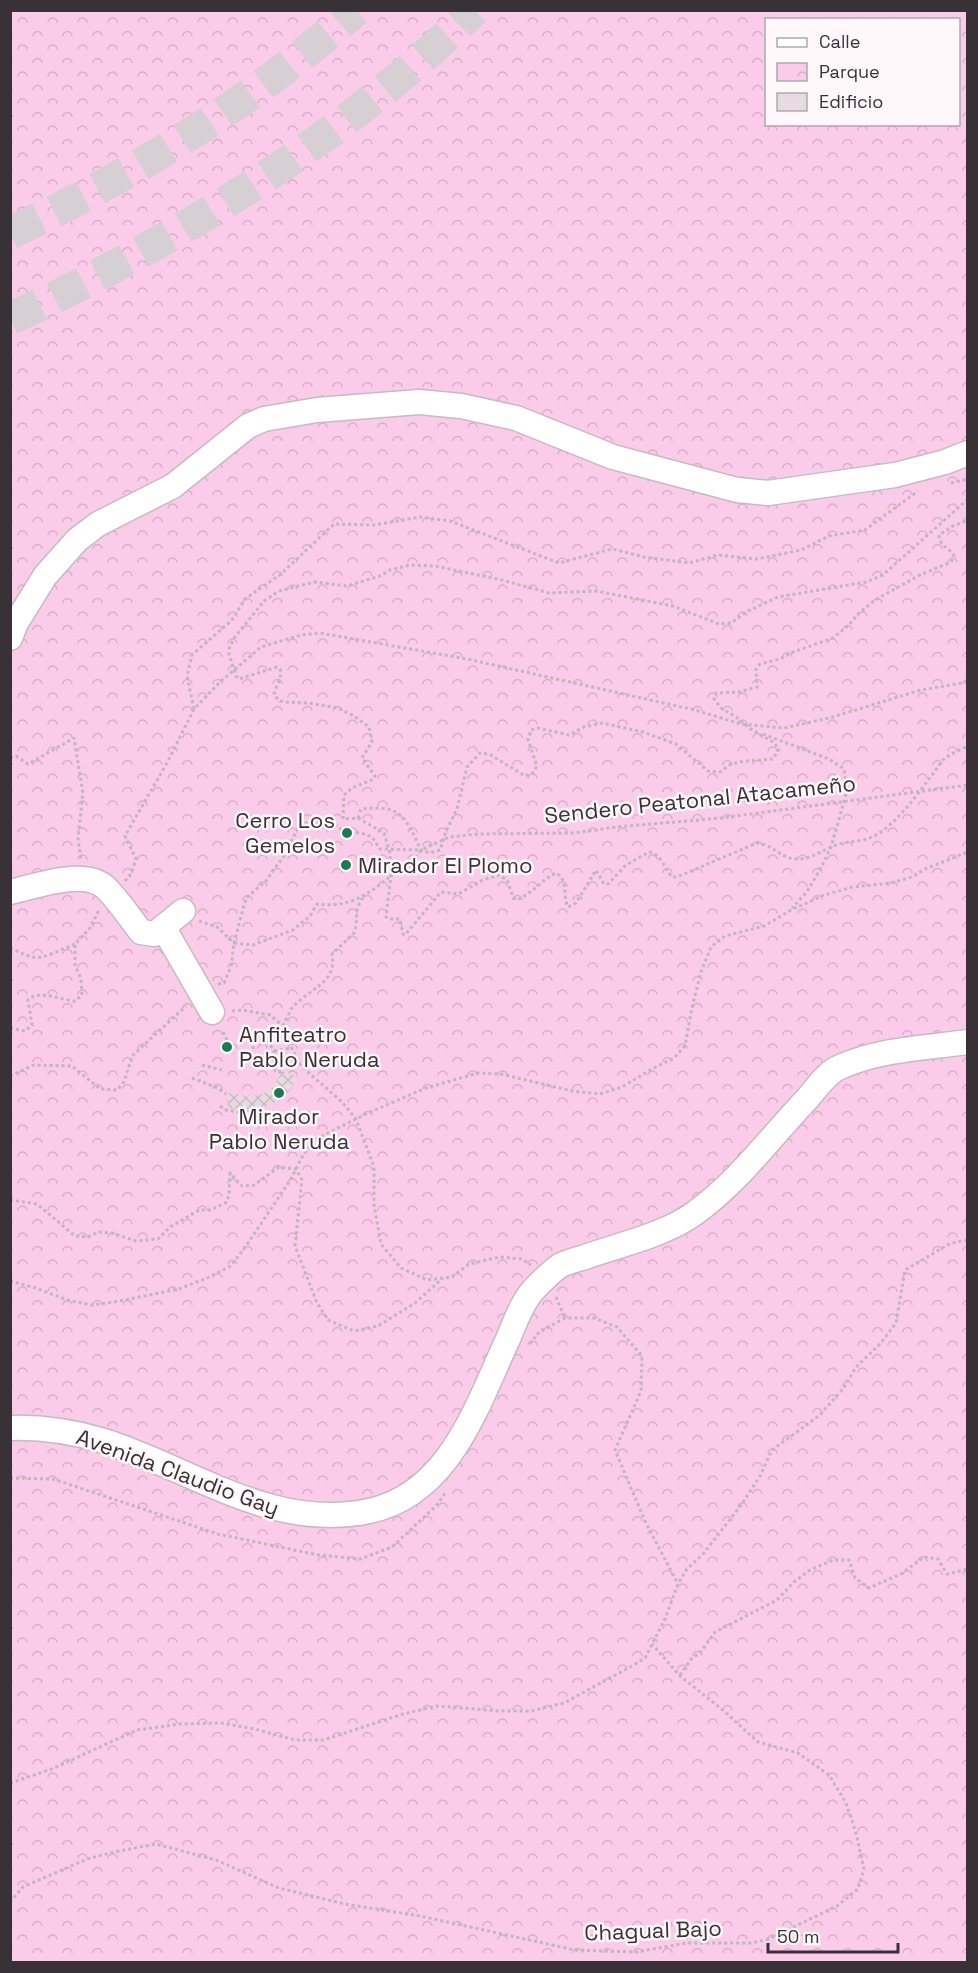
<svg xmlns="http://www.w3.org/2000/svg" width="978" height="1973" font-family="'Space Grotesk',sans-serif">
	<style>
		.park { fill: url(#park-crowns); fill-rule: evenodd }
		.building { fill: url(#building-cross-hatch) }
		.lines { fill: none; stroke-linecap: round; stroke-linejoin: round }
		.highway-tunnel { stroke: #d6d0d4; stroke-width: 33; stroke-dasharray: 33 16; stroke-linecap: butt }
		.minor-casing { stroke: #c7bac2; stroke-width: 27 }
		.path { stroke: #beb8bb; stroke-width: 3; stroke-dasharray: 3 3; stroke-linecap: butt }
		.minor { stroke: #fff; stroke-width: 24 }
		.poi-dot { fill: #1a7c53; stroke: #fef8fb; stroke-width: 2 }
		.labels { text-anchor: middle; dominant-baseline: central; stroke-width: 5; stroke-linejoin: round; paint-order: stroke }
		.street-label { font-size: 22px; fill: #383236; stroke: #fef8fb }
		.poi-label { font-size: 22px; fill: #383236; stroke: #fef8fb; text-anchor: start }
	</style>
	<defs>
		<pattern id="park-crowns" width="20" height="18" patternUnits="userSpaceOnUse" patternTransform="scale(1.5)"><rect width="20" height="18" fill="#fbcbea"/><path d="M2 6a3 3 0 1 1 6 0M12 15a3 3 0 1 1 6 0" fill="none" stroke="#d8afc9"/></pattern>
		<pattern id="building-cross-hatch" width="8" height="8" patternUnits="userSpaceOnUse" patternTransform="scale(1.5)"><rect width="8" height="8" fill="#e8dae2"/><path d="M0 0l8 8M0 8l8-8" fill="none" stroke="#c8bcc2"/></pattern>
	</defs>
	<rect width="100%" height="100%" fill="#fef8fb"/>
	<!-- park -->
	<path class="park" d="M11 11H967V1962H11ZM766 20H958V124H766Z"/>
	<!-- building -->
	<path class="building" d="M283 1071 297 1077 291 1089 280 1100 259 1110H241L228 1108 229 1092 248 1097 263 1094 271 1089Z"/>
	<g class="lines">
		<!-- highway-tunnel -->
		<path class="highway-tunnel" d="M10 233C135 174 253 101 356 10
			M10 319C179 239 340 141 474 10"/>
		<defs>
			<path id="minor" d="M10 638 16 623 45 576 77 540 98 524 173 486 248 426 264 419 317 410 419 402 461 406 516 418 613 457 737 490 768 493 895 475 945 462 968 453
				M10 892C36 886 85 868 106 888 119 901 130 918 141 932L155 934 183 911
				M163 927 212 1012
				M10 1428C42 1427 74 1432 104 1441 190 1468 273 1532 369 1511 450 1494 477 1405 508 1339 515 1322 523 1300 536 1287 542 1281 550 1273 558 1267 565 1262 576 1260 585 1257 619 1245 667 1234 695 1213 738 1182 770 1138 807 1099 816 1089 827 1072 840 1067 880 1049 925 1048 968 1042"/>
		</defs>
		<!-- minor casing -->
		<use href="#minor" class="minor-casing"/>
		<!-- path -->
		<path class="path" d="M951 483 968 479
			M968 499 883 575 866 582 778 597 748 611 731 623 719 624 673 606 596 591 549 593 502 580 435 566 410 565 390 570 380 576 347 586 315 582 298 586 279 591 264 601 234 638 229 649V654L236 676 239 679 277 667 280 669C283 679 275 686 274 695L280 701 285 702 309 703 338 708 354 716 369 727 372 742 362 758 375 776 374 779 352 788 344 795 343 819 358 818 384 833 390 853 391 876 386 917 389 919H400L403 934 405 935 441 892 458 894 483 880 499 875 507 880 513 897 516 900C531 895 541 880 556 873 569 880 562 896 568 907L576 903 596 870 604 884H608L626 865 649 852C661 854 665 869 672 877H677L757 843C775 845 780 859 798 859 812 859 824 849 836 845 850 840 863 843 876 835 899 821 916 796 932 775 936 770 939 764 943 760 950 754 960 750 968 746
			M194 709 187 676 192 655 232 620 245 599 281 574 334 524 374 525 420 517 450 521 559 563 612 549 644 557 689 563 718 555 757 559 801 550 829 536 865 530 918 491
			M763 734 829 759 844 769 847 791 831 847 823 864 807 892 792 908
			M10 758 16 756 28 764 74 738 83 793 78 838 81 860
			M358 818 361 809C402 804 405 817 421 850L430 853 440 850 446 831 457 809 467 767 480 753 489 754 525 776 533 773 537 766 528 740 531 730 538 728 569 735 584 727 602 723 643 732 676 744 708 771 720 772 731 764 745 761 773 759 779 749 773 742 749 728 736 717 721 708 714 699 716 693 739 692 757 687 756 669 760 664 780 659 793 652 833 638 849 625 858 614 875 600 920 575 951 562 954 556C949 547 940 547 939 535L953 526 968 520
			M125 881 131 874 136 859 125 836 168 761 194 709 220 682 261 647 301 635 320 633 467 659 695 710 741 724 784 728 829 718 921 690 968 682
			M199 921 217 927 234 943 246 898 267 880 273 870 283 858 298 828 302 824 311 822 336 825 344 832 361 833 372 837 380 849 421 850
			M10 948C18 951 26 956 33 957 43 960 64 948 75 944
			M218 984 224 983 231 967 234 943 253 945 293 930 310 916 317 904C363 910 382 879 417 856L421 850 449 837 479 834 574 833 616 827 721 818 968 785
			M232 1011 242 1010 270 1015 283 1026 290 1045 301 1066 342 1102 356 1119 374 1167V1205L381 1244 401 1268 427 1280 452 1277 469 1264 500 1257 522 1259 531 1265
			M283 1026C286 1020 289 1013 292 1008 308 989 338 983 332 954L354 933 356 926 357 909 362 898
			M10 1028 25 1031 32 1025 28 1000C38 989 61 1000 75 1001L82 995 81 979 75 965V944L90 928 99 910
			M261 1030 274 1051 275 1071 281 1072 282 1065 292 1066V1071
			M223 1032 234 1054
			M253 1049 255 1029
			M274 1051 292 1048
			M202 1065 222 1070
			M10 1076 34 1065 72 1066 100 1089 117 1090 124 1082 132 1056 186 1006
			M192 1078 218 1088 226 1094
			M220 1106 226 1110 247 1114
			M10 1200 37 1204 75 1236 88 1237 98 1232 112 1233 136 1241 158 1239 170 1227 199 1210H211L227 1202 229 1194 230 1173 242 1186 254 1185 279 1167 296 1169 302 1180 295 1246 317 1303 328 1320 354 1331 378 1326 415 1303 443 1278
			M10 1281 36 1288 67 1300 92 1305 114 1302 179 1289 207 1278 231 1266 248 1243 291 1179 303 1155 316 1139 368 1113 426 1088 478 1073 501 1074 572 1091 600 1094 622 1087 650 1070 674 1058 685 1046 692 1007 701 972 711 947 725 936 764 926 791 910 824 895 853 887 891 883 912 877 925 869 968 852
			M556 1297 565 1318
			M530 1344 539 1332 565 1318H594L617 1327 642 1356 641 1391 615 1450 645 1521 678 1584
			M10 1478 53 1479 218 1534 318 1555 360 1559 392 1547 436 1506 446 1492
			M680 1675 692 1658 700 1653 715 1632 777 1600 794 1582 810 1570 833 1560H849L855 1578 869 1588 901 1574 924 1557 938 1559 947 1574 968 1569
			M10 1783 52 1769 137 1730 180 1724 221 1723 255 1729 295 1740H323L403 1714 437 1706 499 1711H531L564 1703 632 1666 645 1658 665 1619 678 1584 687 1569 703 1554 742 1504 760 1476 772 1450 820 1415 843 1389 856 1367 880 1344 896 1323 905 1270 951 1243 968 1240
			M10 1902 23 1887 87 1859 114 1852 156 1844 216 1860 279 1888 345 1904 420 1916 575 1950 635 1952 687 1943H751L769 1939 837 1906 858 1889 864 1869 856 1833 846 1803 829 1775 798 1753 758 1742 724 1711 680 1676 652 1644"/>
		<!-- minor -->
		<use href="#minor" class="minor"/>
	</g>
	<!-- markers -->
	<g class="poi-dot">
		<circle cx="347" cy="833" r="6"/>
		<circle cx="346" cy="865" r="6"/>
		<circle cx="227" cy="1047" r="6"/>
		<circle cx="279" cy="1093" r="6"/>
	</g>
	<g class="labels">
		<!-- street labels -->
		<g class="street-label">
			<text transform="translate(700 799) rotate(-6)">Sendero Peatonal Atacameño</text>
			<text transform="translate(178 1472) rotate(20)">Avenida Claudio Gay</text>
			<text transform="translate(653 1930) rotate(-2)">Chagual Bajo</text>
		</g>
		<!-- poi labels -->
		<g class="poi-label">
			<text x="335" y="820" text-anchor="end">Cerro Los<tspan x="335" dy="25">Gemelos</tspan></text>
			<text x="358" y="865">Mirador El Plomo</text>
			<text x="239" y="1034">Anfiteatro<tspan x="239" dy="25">Pablo Neruda</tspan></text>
			<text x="279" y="1116" text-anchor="middle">Mirador<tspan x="279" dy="25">Pablo Neruda</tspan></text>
		</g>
	</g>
	<!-- border -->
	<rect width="978" height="1973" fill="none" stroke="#383236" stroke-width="24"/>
	<!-- legend -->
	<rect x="765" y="18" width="195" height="108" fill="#fef8fb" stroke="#afa9ac" stroke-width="1.5"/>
	<rect x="777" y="38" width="30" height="9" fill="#ffffff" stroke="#afa9ac" stroke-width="1.5"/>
	<text x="819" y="48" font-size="18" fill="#383236">Calle</text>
	<rect x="777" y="63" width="30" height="18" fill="url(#park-crowns)" stroke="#afa9ac" stroke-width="1.5"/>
	<text x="819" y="78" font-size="18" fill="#383236">Parque</text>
	<rect x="777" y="93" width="30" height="18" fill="#e8dae2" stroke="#afa9ac" stroke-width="1.5"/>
	<text x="819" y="108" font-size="18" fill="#383236">Edificio</text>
	<!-- scale -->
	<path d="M768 1943v9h130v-9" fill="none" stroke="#383236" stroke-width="3"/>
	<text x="777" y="1943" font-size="18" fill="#383236" stroke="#fef8fb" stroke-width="4.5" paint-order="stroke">50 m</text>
</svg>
